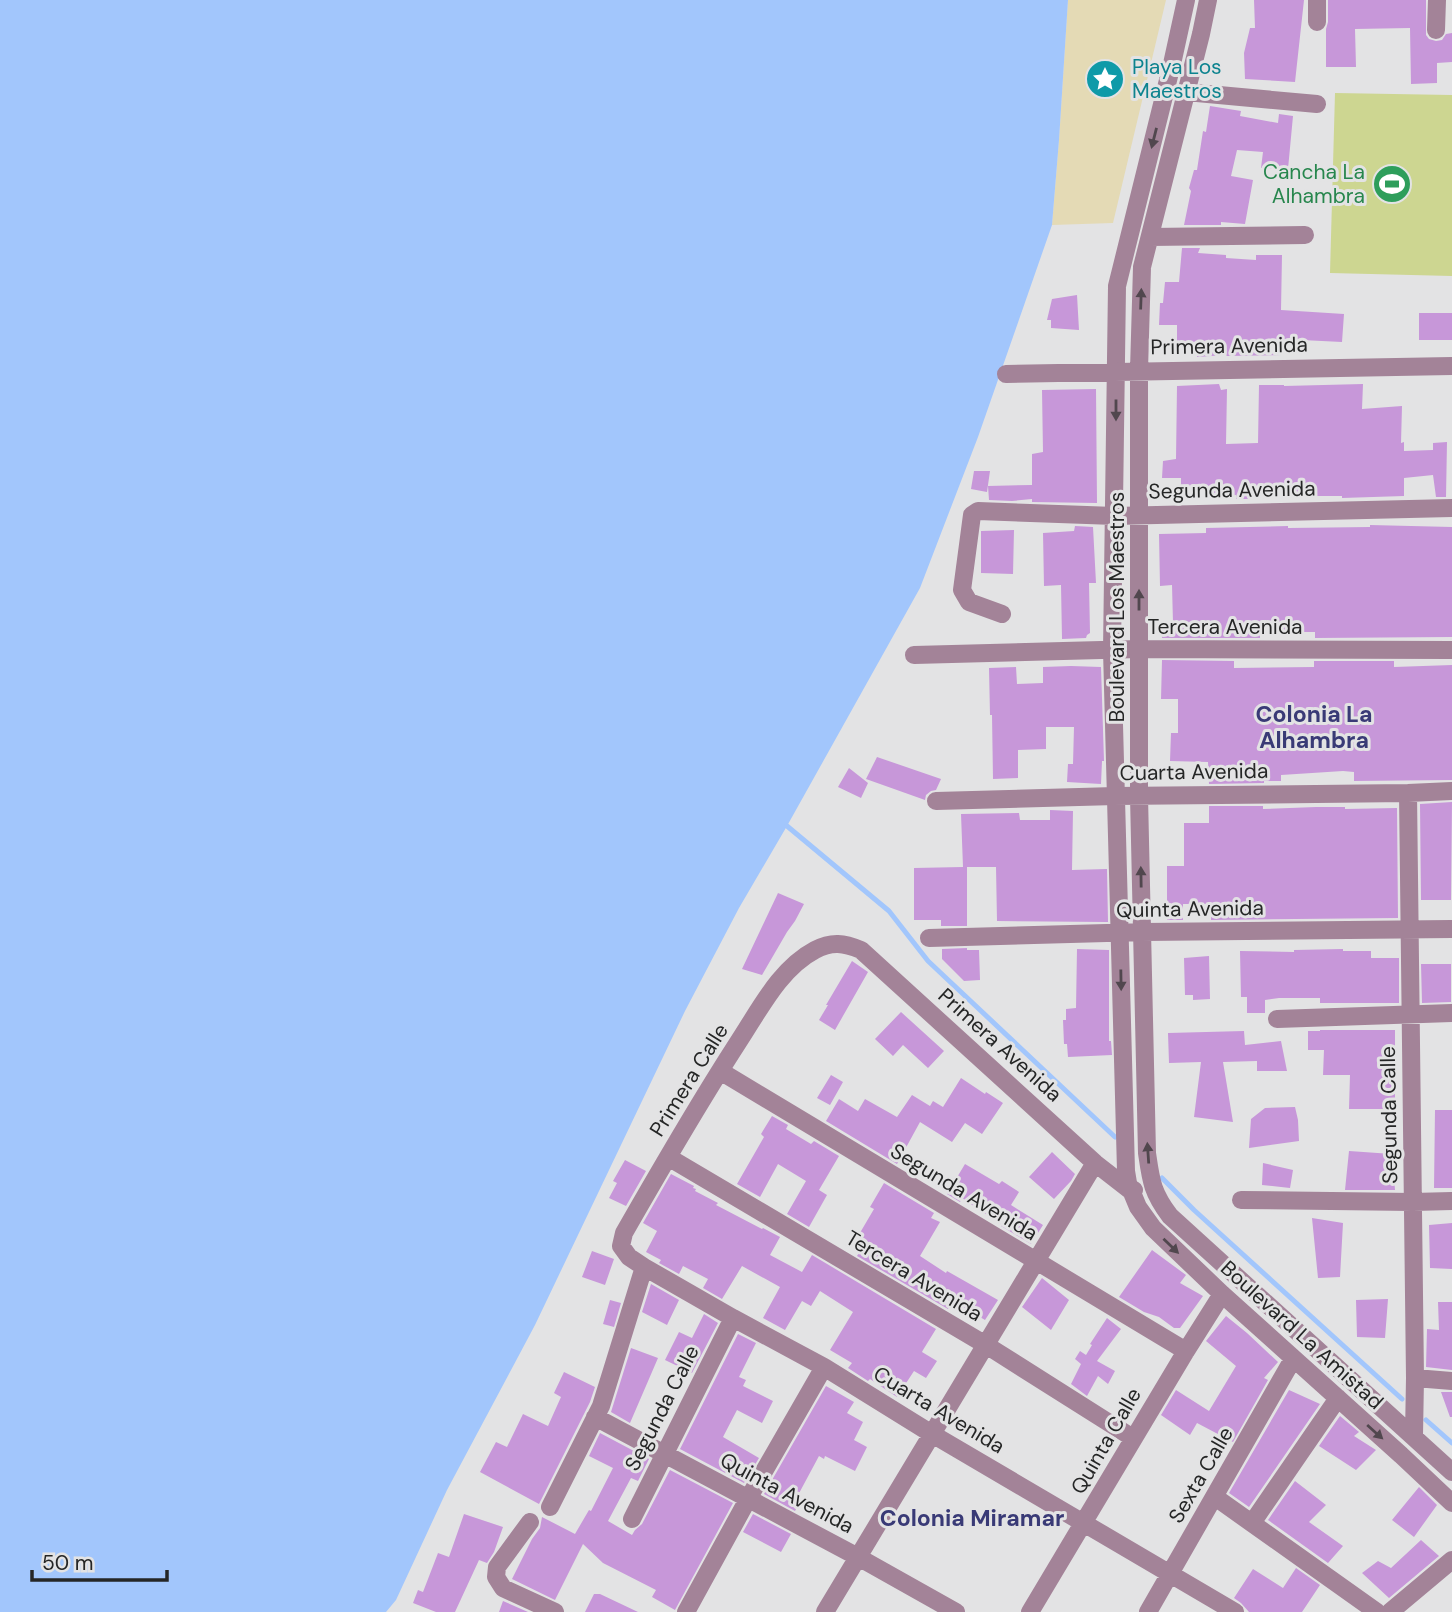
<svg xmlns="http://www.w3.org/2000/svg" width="1452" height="1612" font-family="'DM Sans',sans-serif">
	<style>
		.green { fill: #cdd691 }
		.sand { fill: #e4dab5 }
		.water { fill: #a2c6fc }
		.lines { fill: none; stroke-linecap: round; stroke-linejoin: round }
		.stream { stroke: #a2c6fc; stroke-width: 5 }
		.building { fill: #c797d9 }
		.minor { stroke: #a38398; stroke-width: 18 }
		.oneway { fill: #51474e }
		.labels { text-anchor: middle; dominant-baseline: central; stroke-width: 6; stroke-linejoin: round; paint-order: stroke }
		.culture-label { font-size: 21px; fill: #0d838f; stroke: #e3e3e4; text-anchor: start }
		.leisure-label { font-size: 21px; fill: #27864d; stroke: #e3e3e4; text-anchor: end }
		.street-label { font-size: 21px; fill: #252626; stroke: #e3e3e4 }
		.neighbourhood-label { font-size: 23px; font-weight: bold; fill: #393a76; stroke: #e3e3e4 }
	</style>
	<rect width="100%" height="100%" fill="#e3e3e4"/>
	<!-- green -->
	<path class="green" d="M1335 93 1452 95V276L1330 273Z"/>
	<!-- sand -->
	<path class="sand" d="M1068 0H1166L1113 223 1052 225 1059 140Z"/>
	<!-- water -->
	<path class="water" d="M0 0H1068L1059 140 1052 225 978 437 920 588 787 826 739 908 685 1011 535 1325 447 1490 396 1600 386 1612H0Z"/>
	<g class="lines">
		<!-- stream -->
		<path class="stream" d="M787 826 889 911 928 961 1115 1137
			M1162 1178 1194 1210 1402 1399
			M1426 1420 1452 1443"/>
	</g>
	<!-- building -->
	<path class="building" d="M1254 0H1304L1295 82 1245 79 1244 53 1250 28H1255Z
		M1328 0H1426V35L1429 39 1436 41 1442 40 1446 34 1452 33V62L1437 63V83L1411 84 1410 28 1355 29 1356 67H1326V29L1328 22Z
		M1210 106 1241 111 1240 116 1278 123 1279 114 1293 116 1288 169 1261 168 1263 152 1237 150 1231 176 1253 180 1245 224 1221 222V225H1184L1191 191 1189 188 1194 170H1197L1203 131 1206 132Z
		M1182 248H1200L1198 253 1226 255V258L1256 260V255H1282L1281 310 1344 314 1342 342 1282 339V355L1227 356 1226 355 1197 357V352L1177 353V325H1159L1160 303H1163L1165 282H1179Z
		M1077 295 1079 330 1051 328V320H1047L1052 299Z
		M1419 313H1452V340H1419Z
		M1219 384 1221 390 1227 389 1226 444 1258 443 1259 385H1284V386L1363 384 1362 409 1402 406 1401 443 1404 442V451L1433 450V443L1447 442 1446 497H1436L1433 475 1404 478V496L1342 498V496H1312V493H1298L1256 494V499H1236V495L1205 498V485L1181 489V478H1162L1163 461 1176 459 1177 386Z
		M1096 389 1097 503 1032 502V499L1012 501 989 500 988 486 1032 485V454L1043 452 1042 390Z
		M974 471H990L987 492 971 489Z
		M1370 525 1452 527V637L1315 638V632H1286L1260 633V638H1162L1161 623H1173L1172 585 1160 586 1159 534 1206 533V528L1288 526V528L1370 527Z
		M1075 526 1093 527 1096 583H1089L1090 633 1087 635 1086 638 1062 639 1061 585 1044 586 1043 533 1074 531Z
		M1014 530 1013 574 981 573V531Z
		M1162 660 1234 661V668L1314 667V661H1394V667L1452 665V780L1354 781V772L1343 771 1281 775V781H1264V783L1209 784 1208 762 1170 761 1171 733H1178V699H1161Z
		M1071 666 1101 667 1104 761H1102L1101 784 1067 782 1068 764H1073L1074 727H1046V749L1018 750V778L993 779 992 715H990L989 668 1016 667 1017 684 1043 683V667Z
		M877 757 941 779 936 790 931 791 926 795 925 800 866 779Z
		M849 768 868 783 861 798 838 787Z
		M1452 802 1451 900H1421L1420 804Z
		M1209 806H1263V809L1316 807H1345V809L1397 808 1398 918 1211 920V904H1183V920H1167V866H1184V823H1209Z
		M1050 810 1073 811 1072 870 1107 869 1108 922 997 921 996 867H967V926H941V920H914V868L963 867 961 814 1019 813 1020 820H1050Z
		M778 893 804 904 795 921 787 932 762 975 742 969Z
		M967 948V950H979L980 980 964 981 942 959V949Z
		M1077 949 1109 950V1041H1111L1112 1055 1068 1057 1067 1044H1064L1063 1020H1066V1009L1076 1008Z
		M1343 949V951H1371V958H1399V1003H1320V998H1279L1265 1000V1013H1247V997H1241L1240 951 1294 952V950Z
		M1209 956 1210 999 1193 1000V995H1185L1184 958Z
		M852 961 868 972 835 1030 819 1020 828 1005H826Z
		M1421 964H1451V1002L1422 1003Z
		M901 1012 944 1051 928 1068 903 1045 893 1056 875 1039Z
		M1320 1030H1395V1109H1349L1350 1075H1323L1324 1050H1308V1031H1320Z
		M1244 1031 1245 1045 1281 1041 1287 1071H1257V1061L1223 1062 1233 1122 1194 1117 1201 1062 1169 1063 1168 1033Z
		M831 1075 843 1082 830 1105 817 1098Z
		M961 1078 985 1094 986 1092 1003 1103 982 1134 965 1123 952 1142 920 1122 897 1164 826 1121 839 1099 858 1111 865 1099 897 1117 912 1095 930 1106 933 1101 943 1107Z
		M1295 1107 1298 1120 1299 1141 1249 1148 1251 1119 1265 1108Z
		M1435 1110H1452V1188H1434Z
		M772 1116 788 1125 786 1129 811 1144 814 1141 839 1156 819 1190 827 1195 809 1227 787 1214 806 1181 778 1164 760 1197 737 1184 764 1137 761 1134Z
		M1349 1151 1392 1154 1395 1190H1345Z
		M1052 1152 1075 1174 1071 1181 1054 1199 1029 1177Z
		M625 1160 646 1171 626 1206 609 1198 617 1183 613 1181Z
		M1263 1163 1293 1170 1290 1188 1262 1185Z
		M965 1164 999 1184 1002 1181 1019 1192 1011 1205 1043 1225 1031 1244 1001 1226 1002 1225 962 1198 960 1202 947 1194Z
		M671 1174 694 1186 693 1188 696 1189 695 1191 718 1203 716 1205 762 1229 763 1228 780 1237 770 1255 802 1272 812 1255 936 1329 923 1350 922 1352 937 1361 926 1378 914 1371 897 1397 870 1379 868 1381 848 1368 852 1363 830 1350 853 1312 820 1291 811 1306 802 1301 785 1330 763 1318 780 1287 742 1266 722 1299 703 1288 708 1279 683 1266 679 1274 659 1263 661 1260 646 1252 657 1231 643 1223Z
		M884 1183 934 1213 931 1218 940 1222 920 1256 946 1273 947 1271 998 1300 985 1320 953 1301 948 1309 857 1256 862 1248 854 1243 874 1209 870 1207Z
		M1312 1218 1343 1223 1340 1277 1318 1278Z
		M1452 1223V1269L1430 1268 1429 1225Z
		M1152 1250 1186 1275 1180 1283 1203 1296 1180 1328H1174L1159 1317 1144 1312 1119 1297Z
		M592 1251 614 1259 605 1285 582 1277Z
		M1042 1278 1069 1300 1051 1330 1022 1307Z
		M651 1284 679 1300 667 1325 642 1312Z
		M1388 1299 1385 1338 1357 1337 1356 1300Z
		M610 1300 621 1303 614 1327 603 1324Z
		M1438 1302H1452V1370L1426 1367 1427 1329 1439 1330Z
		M704 1314 718 1323 692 1373 665 1360 679 1332 692 1338Z
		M1226 1316 1247 1333 1278 1362 1264 1378 1268 1380 1233 1442 1197 1423 1190 1435 1161 1415 1176 1390 1209 1411 1236 1366 1206 1341Z
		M1107 1318 1121 1329 1097 1361 1115 1371 1108 1384 1098 1376 1087 1396 1071 1384 1081 1364 1075 1359 1080 1351 1086 1355 1092 1345 1090 1344Z
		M738 1334 756 1343 739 1377 746 1380 743 1386 773 1401 762 1423 737 1410 723 1437 759 1458 744 1483 680 1449Z
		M631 1348 658 1358 630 1423 611 1412Z
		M564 1372 595 1387 590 1402 539 1504 480 1472 496 1442 507 1447 523 1414 548 1426 561 1397 554 1393Z
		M826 1386 854 1402 847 1413 863 1422 854 1440 867 1447 855 1471 825 1456 824 1459 819 1456 797 1497 801 1499 795 1511 764 1494Z
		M1289 1390 1320 1404 1249 1507 1229 1493Z
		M1441 1392H1452V1417H1450Z
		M1340 1416 1359 1432 1354 1436 1376 1450 1356 1470 1319 1446Z
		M600 1433 649 1459 638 1481 631 1478 608 1521 632 1535 635 1530 642 1524 670 1470 733 1503 675 1610 652 1597 656 1590 603 1563 583 1544 555 1600 512 1579 532 1539 540 1528 542 1517 575 1534 589 1510 591 1511 613 1468 589 1456Z
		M1295 1481 1326 1505 1309 1522 1343 1546 1328 1563 1268 1520Z
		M1419 1487 1437 1505 1414 1537 1392 1520Z
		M464 1514 503 1527 494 1552 487 1563 479 1560 455 1612H436L413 1603 418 1590 423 1592 438 1553 449 1557Z
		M753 1514 791 1534 781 1552 743 1532Z
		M1421 1540 1439 1556 1389 1598 1362 1573 1378 1561 1391 1568Z
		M1296 1568 1320 1585 1302 1612H1249L1241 1603 1234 1598 1253 1569 1283 1588Z
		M594 1594H600L638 1612H585Z
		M503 1601 528 1612H499Z"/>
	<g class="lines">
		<!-- minor -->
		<path class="minor" d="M1186 0 1172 64 1117 286 1112 650 1126 1171 1128 1183 1138 1207 1153 1228 1222 1294 1401 1455 1452 1503
			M1208 0 1201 34 1142 267 1139 370V796L1147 1153C1151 1181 1152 1192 1170 1216L1452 1472
			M1317 22V0
			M1436 30 1437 0
			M1186 92 1317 104
			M1150 237 1305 235
			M1006 374 1452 366
			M1002 614 969 602 962 590 972 515 978 511 1115 516 1452 508
			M914 655 1139 649 1452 650
			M1408 793 1415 1378 1414 1435
			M936 801 1115 796 1408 793 1452 791
			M929 938 1143 932 1452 929
			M1277 1019 1452 1013
			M720 1071 1186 1351
			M668 1157 986 1345 1133 1438
			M1134 1190 1131 1191 1095 1163 861 950C844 943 832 941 815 950 779 969 759 1011 737 1044 697 1106 660 1170 624 1233L621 1246 629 1257 644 1267 733 1318 824 1367 932 1434 1235 1612
			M1241 1200 1413 1202 1452 1201
			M1415 1378 1452 1381
			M595 1417 858 1557 956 1612
			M1215 1497 1377 1612
			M550 1507 601 1406 644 1267
			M632 1519 733 1318
			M530 1522 497 1567 496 1577 503 1588 555 1612
			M1252 1523 1338 1398
			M686 1612 748 1499 824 1367
			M825 1612 1095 1163
			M1030 1612 1186 1351 1222 1294
			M1148 1612 1293 1359
			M1390 1612 1452 1560"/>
	</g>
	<!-- one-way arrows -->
	<defs><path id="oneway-solid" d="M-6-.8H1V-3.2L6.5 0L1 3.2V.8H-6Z" transform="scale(1.75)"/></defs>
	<g class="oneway">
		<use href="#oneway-solid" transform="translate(1154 138) rotate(104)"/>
		<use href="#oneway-solid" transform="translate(1141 299) rotate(-88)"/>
		<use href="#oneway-solid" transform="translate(1116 410) rotate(90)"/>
		<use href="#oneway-solid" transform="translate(1139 600) rotate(-90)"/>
		<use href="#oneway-solid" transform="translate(1141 877) rotate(-91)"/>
		<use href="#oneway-solid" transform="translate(1121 980) rotate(89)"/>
		<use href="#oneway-solid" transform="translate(1148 1153) rotate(-94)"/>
		<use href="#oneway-solid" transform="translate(1171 1246) rotate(44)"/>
		<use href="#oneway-solid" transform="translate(1375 1432) rotate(42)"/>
	</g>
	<!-- icons -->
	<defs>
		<symbol id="sight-disc" viewBox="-11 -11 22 22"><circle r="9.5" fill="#0f9aa8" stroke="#e3e3e4"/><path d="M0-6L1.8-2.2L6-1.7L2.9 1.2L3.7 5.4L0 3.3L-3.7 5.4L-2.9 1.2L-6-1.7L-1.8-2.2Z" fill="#fff"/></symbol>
		<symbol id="stadium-disc" viewBox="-11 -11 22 22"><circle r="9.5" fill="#2e9e5b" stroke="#e3e3e4"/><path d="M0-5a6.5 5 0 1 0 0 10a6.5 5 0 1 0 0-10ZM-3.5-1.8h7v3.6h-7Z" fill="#fff"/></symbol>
	</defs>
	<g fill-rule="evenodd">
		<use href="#sight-disc" x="1083" y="57" width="44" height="44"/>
		<use href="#stadium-disc" x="1370" y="162" width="44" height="44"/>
	</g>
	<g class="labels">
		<!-- culture labels -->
		<g class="culture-label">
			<text x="1132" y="67">Playa Los<tspan x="1132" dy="24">Maestros</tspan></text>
		</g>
		<!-- leisure labels -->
		<g class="leisure-label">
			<text x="1365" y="172">Cancha La<tspan x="1365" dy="24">Alhambra</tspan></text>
		</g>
		<!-- street labels -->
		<g class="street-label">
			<text transform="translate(1229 346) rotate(-1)">Primera Avenida</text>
			<text transform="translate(1232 490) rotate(-1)">Segunda Avenida</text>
			<text transform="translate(1117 607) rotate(-90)">Boulevard Los Maestros</text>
			<text x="1225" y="627">Tercera Avenida</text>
			<text transform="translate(1194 772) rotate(-1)">Cuarta Avenida</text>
			<text transform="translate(1190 909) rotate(-1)">Quinta Avenida</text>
			<text transform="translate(1000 1045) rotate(42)">Primera Avenida</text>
			<text transform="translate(689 1080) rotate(-58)">Primera Calle</text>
			<text transform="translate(1389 1115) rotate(-91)">Segunda Calle</text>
			<text transform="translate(964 1192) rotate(31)">Segunda Avenida</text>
			<text transform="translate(914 1276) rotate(31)">Tercera Avenida</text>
			<text transform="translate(1302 1335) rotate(42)">Boulevard La Amistad</text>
			<text transform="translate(662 1408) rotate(-63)">Segunda Calle</text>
			<text transform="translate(939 1410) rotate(31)">Cuarta Avenida</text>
			<text transform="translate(1106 1441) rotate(-60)">Quinta Calle</text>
			<text transform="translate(1201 1475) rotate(-60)">Sexta Calle</text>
			<text transform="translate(787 1493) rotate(28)">Quinta Avenida</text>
		</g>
		<!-- neighbourhood labels -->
		<g class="neighbourhood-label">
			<text x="1314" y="714">Colonia La<tspan x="1314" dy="26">Alhambra</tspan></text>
			<text x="972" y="1518">Colonia Miramar</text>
		</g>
	</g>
	<!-- scale -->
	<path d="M32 1570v10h135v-10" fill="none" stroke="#252626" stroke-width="3.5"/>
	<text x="42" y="1570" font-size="21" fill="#252626" stroke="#e3e3e4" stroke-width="5" paint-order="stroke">50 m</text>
</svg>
